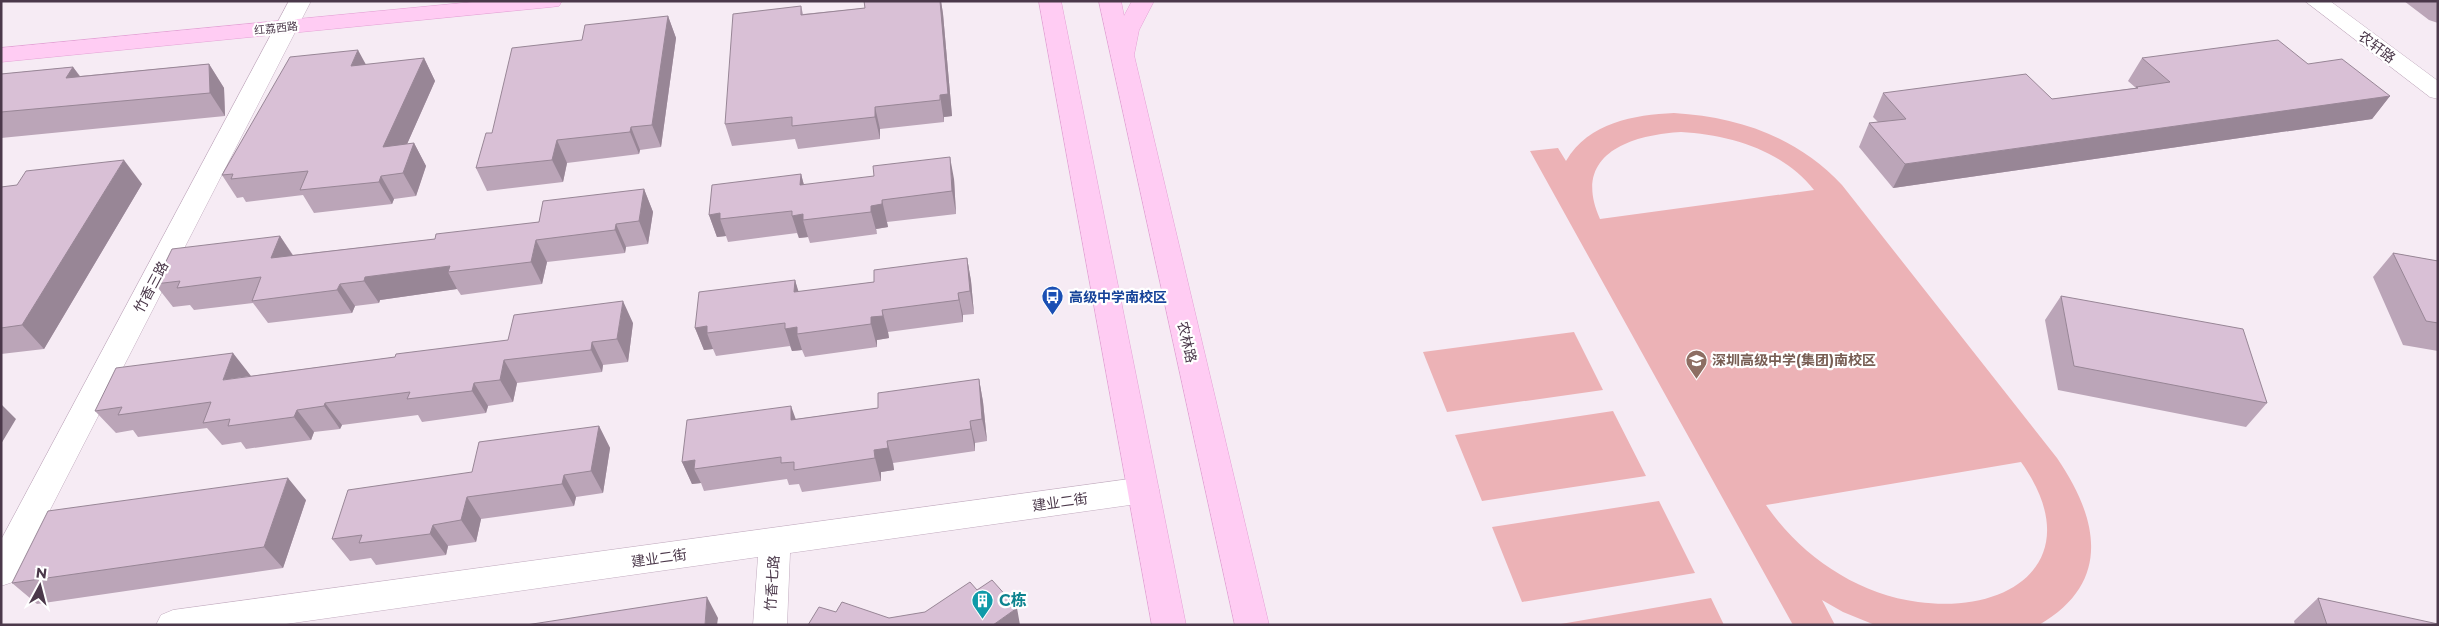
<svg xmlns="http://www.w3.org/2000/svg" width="2439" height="626" font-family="Montserrat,'Noto Sans SC',sans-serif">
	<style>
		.green { fill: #ecb2b6; fill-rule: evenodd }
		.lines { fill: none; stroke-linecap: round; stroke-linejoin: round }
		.minor-casing { stroke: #c3adc0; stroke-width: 1 }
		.tertiary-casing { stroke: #c3adc0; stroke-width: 1 }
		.secondary-casing { stroke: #e4a1d5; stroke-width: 1 }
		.minor { fill: #fff; fill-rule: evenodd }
		.tertiary { fill: #fff; fill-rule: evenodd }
		.secondary { fill: #ffccf3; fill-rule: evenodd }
		.wall { fill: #bba5b8 }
		.shaded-wall { fill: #988696 }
		.building { fill: #d9c0d6; stroke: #988696 }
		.labels { text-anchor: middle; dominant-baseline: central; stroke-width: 4.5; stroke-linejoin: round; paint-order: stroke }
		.far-street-label { font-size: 11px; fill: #4b384a; stroke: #fff }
		.street-label { font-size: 14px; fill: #4b384a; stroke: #fff }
		.transit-label { font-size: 14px; font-weight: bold; fill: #164399; stroke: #fff; text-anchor: start }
		.education-label { font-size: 14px; font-weight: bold; fill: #785e54; stroke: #fff; text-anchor: start }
		.near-culture-label { font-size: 16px; font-weight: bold; fill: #0d838f; stroke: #fff; text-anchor: start }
	</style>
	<rect width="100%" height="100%" fill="#f6ebf4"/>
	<!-- green -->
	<path class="green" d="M1674 113C1739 117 1797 137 1842 185L2057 458C2098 518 2113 582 2039 625H1875L1843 612 1822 600 1835 625H1793L1530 151 1558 148 1566 161C1589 122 1634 115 1674 113ZM1681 132C1731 135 1782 150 1814 190L1600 219C1571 155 1629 135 1681 132ZM2021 462C2088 556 2016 615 1918 602 1856 594 1800 555 1766 505Z
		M1574 332 1603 390 1447 412 1423 352Z
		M1613 411 1646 476 1482 501 1455 435Z
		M1659 501 1695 573 1522 602 1492 527Z
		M1711 598 1724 625H1555Z"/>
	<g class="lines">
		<defs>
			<path id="minor" d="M289 1H311L13 582 1 586V540Z
				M1144 477 1155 481 1159 490 1155 499 1144 503 790 553 787 625H753L758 557 279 625H156L161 615 173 610Z"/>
			<path id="tertiary" d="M2305 1H2330L2438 81V99L2430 97Z"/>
			<path id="secondary" d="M483 1H562L559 6 551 7 1 62V48Z
				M1039 1H1061L1186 625H1152Z
				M1099 1H1121L1124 16 1132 1H1154L1139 30 1134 55 1269 625H1235Z"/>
		</defs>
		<!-- minor casing -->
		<use href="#minor" class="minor-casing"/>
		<!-- tertiary casing -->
		<use href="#tertiary" class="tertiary-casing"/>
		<!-- secondary casing -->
		<use href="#secondary" class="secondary-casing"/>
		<!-- minor -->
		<use href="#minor" class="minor"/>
		<!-- tertiary -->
		<use href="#tertiary" class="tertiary"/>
		<!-- secondary -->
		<use href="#secondary" class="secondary"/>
	</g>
	<!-- wall -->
	<path class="wall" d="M864 1H941L943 14 952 116 944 117V122L880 129V139L798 149 795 139 732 146 725 124 801 6 803 14 865 8Z
		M2404 1H2438V23L2429 20Z
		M668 16 676 38 661 147 640 150 639 154 567 163 563 182 487 191 476 168 492 133 582 40Z
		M424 58 435 81 407 144 414 143 426 166 416 196 394 199 392 204 314 213 303 195 246 202 243 197 237 198 222 175 366 65Z
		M2142 58 2308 64 2390 96 2372 119 1893 188 1859 147 1869 123 1878 122 1873 117 1883 93 2052 99 2135 88H2136L2128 81Z
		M209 64 224 88 225 116 1 138V74L73 67 80 76Z
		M801 174 804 185 954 179 956 214 887 222 888 227 876 229 877 234 810 243 808 237 799 238 797 233 728 242 726 236 717 237 709 215Z
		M142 184 44 349 1 354V187Z
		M644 189 653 212 648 244 626 247 625 253 547 262 542 284 461 295 457 289 380 300 379 303 355 306 352 313 268 323 253 303 194 310 190 305 173 307 155 284 280 236 293 255 435 239 539 222Z
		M2393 253 2438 261V351L2403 345 2373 277Z
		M967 258 971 281 974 314 963 315V322L888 332 889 338 877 340V347L805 357 802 350 792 351 790 346 716 356 713 349 704 350 695 328 795 280 798 292 874 282Z
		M2061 296 2267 403 2246 427 2058 390 2045 320Z
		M633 323 628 362 603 365 602 372 517 383 513 402 488 406 486 413 422 422 418 415 342 425 340 429 314 432 311 440 246 449 241 442 222 445 207 428 138 437 133 430 116 433 95 411 251 376 395 357Z
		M979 379 983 402 987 441 975 443V451L893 463 894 470 881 472V481L802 492 799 484 789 485 787 479 704 491 701 483 692 484 682 462 796 419 878 408Z
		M599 426 610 448 603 493 576 497 574 506 481 519 476 542 448 546 446 555 376 565 371 558 350 561 332 539 472 472Z
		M306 500 283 568 37 604 12 583Z
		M2318 598 2438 625H2295L2294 621Z"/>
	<!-- shaded-wall -->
	<path class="shaded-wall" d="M940 1H941L943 14 952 116 944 117V122L940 95Z
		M668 16 676 38 661 147 652 125Z
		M358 50 370 72 351 66Z
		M424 58 435 81 396 169 383 147Z
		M209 64 224 88 225 116 210 93Z
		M73 67 90 91 66 78Z
		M2390 96 2372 119 1893 188 1905 164Z
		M875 107 880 129V139L875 117Z
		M631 127 640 150 639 154 630 132Z
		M557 140 567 163 563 182 552 160Z
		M414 143 426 166 416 196 403 173Z
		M950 157 954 179 956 214 952 191Z
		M124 160 142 184 44 349 22 325Z
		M801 174 807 197 800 185Z
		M381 176 394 199 392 204 379 182Z
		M644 189 653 212 648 244 639 221Z
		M882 200 888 227 876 229 877 234 871 212V206Z
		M720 213V219L726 236 717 237 709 215Z
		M803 214V220L808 237 799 238 792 216Z
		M616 224 626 247 625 253 615 230Z
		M280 236 295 259 271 258Z
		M536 240 547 262 542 284 531 262Z
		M967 258 971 281 974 314 970 291Z
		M450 266 448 272 457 289 380 300 379 303 364 281 365 277Z
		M795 280 802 303 794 292Z
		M340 284 355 306 352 313 337 290Z
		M958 293 963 315V322L959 300Z
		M623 301 633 323 628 362 617 339Z
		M882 310 888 332 889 338 877 340V347L871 324V317Z
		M707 326V333L713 349 704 350 695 328Z
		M797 327V334L802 350 792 351 785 329Z
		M592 342 603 365 602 372 591 350Z
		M233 353 251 376 223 380Z
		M504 360 517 383 513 402 500 380Z
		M979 379 983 402 987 441 982 419Z
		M474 383 488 406 486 413 472 391Z
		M325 403 342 425 340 429 324 406Z
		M1 404 16 419 1 444Z
		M791 406 799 428 791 420Z
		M297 410 314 432 311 440 294 417Z
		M970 421 975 443V451L971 429Z
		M599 426 610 448 603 493 591 471Z
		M887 441 893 463 894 470 881 472V481L875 458 874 450Z
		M695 460 694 469 701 483 692 484 682 462Z
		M564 475 576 497 574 506 562 484Z
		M288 478 306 500 283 568 264 547Z
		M467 497 481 519 476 542 461 520Z
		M433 525 448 546 446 555 430 534Z
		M707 597 718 618 717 625H705Z
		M1017 608 1020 625H993Z"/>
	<!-- building -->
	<path class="building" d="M864 1H940L948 94 940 95V100L875 107V117L792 126V117L725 124 733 14 801 6V15L865 8Z
		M668 16 652 125 631 127 630 132 557 140 552 160 476 168 486 133H492L512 48 582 40 585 25Z
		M2278 40 2308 64 2342 59 2390 96 1905 164 1869 123 1906 119 1883 93 2026 74 2052 99 2138 88 2136 87 2170 82 2142 58Z
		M358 50 351 66 424 58 383 147 414 143 403 173 381 176 379 182 300 190 308 171 231 179 233 174 222 175 290 57Z
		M209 64 210 93 1 112V74L73 67 66 78Z
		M950 157 952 191 882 200V204L871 206V212L803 220V214L792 216V211L720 219V213L709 215 712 185 801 174 800 185 874 176 873 166Z
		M124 160 22 325 1 328V187L17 185 26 171Z
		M644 189 639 221 616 224 615 230 536 240 531 262 448 272 450 266 365 277 364 281 340 284 337 290 252 301 261 277 177 288 180 281 155 284 172 249 280 236 271 258 435 239 436 234 539 222 543 201Z
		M2393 253 2438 261V323L2426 321Z
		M967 258 970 291 958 293 959 300 882 310 883 316 871 317V324L797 334V327L785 329V323L707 333V326L695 328 699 292 795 280 794 292 874 282V270Z
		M2061 296 2243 329 2267 403 2074 366Z
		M623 301 617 339 592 342 591 350 504 360 500 380 474 383 472 391 407 399 410 392 325 403 324 406 297 410 294 417 228 426 230 419 203 423 211 402 118 415 122 407 95 411 116 368 233 353 223 380 395 357 396 354 508 340 514 315Z
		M979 379 982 419 970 421 971 429 887 441 888 448 874 450 875 458 794 470V462L781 463V457L694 469 695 460 682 462 687 420 791 406V420L878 408V393Z
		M599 426 591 471 564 475 562 484 467 497 461 520 433 525 430 534 359 543 362 535 332 539 348 490 472 472 479 442Z
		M288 478 264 547 12 583 48 511Z
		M992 580 1017 608 993 625H808L819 607 836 612 842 602 889 618 925 612 970 582 977 590Z
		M707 597 705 625H526Z
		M2318 598 2438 624V625H2327Z"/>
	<!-- icons -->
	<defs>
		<symbol id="bus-pin" viewBox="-11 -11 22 30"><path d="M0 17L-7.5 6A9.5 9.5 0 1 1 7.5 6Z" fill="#1a4fb4" stroke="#fff"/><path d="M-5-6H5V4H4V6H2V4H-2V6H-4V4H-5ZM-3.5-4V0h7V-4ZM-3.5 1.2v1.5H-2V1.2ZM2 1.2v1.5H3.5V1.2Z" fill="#fff"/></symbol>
		<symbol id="school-pin" viewBox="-11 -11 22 30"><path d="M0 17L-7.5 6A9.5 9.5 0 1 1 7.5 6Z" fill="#8d6e63" stroke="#fff"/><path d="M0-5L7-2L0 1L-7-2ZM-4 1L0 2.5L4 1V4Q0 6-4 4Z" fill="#fff"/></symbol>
		<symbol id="building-pin" viewBox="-11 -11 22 30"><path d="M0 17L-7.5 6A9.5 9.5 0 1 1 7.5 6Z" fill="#0f9aa8" stroke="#fff"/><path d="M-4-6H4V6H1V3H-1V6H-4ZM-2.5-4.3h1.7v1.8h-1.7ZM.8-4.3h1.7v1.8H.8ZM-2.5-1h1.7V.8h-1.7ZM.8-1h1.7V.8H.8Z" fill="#fff"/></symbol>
	</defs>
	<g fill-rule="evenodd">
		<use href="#bus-pin" x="1040" y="284" width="25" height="34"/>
		<use href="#school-pin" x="1684" y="348" width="25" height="34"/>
		<use href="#building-pin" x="970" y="588" width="25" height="34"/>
	</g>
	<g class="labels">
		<!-- far-street labels -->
		<g class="far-street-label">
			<text transform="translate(276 28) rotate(-6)">红荔西路</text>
		</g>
		<!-- street labels -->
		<g class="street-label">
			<text transform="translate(2377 47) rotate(37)">农轩路</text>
			<text transform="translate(151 287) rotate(-62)">竹香三路</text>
			<text transform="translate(1187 342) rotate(77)">农林路</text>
			<text transform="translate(1060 502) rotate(-8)">建业二街</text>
			<text transform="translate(659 558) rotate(-8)">建业二街</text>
			<text transform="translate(772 583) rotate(-86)">竹香七路</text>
		</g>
		<!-- transit labels -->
		<g class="transit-label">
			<text x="1069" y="297">高级中学南校区</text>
		</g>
		<!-- education labels -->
		<g class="education-label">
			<text x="1712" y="360">深圳高级中学(集团)南校区</text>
		</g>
		<!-- near-culture labels -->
		<g class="near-culture-label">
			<text x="999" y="600">C栋</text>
		</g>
	</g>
	<!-- border -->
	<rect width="2439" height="626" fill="none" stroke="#4b384a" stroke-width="5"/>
	<!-- north arrow -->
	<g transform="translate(40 586) rotate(7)" stroke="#ffffff" stroke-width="4" paint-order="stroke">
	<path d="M0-4L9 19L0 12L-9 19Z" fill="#4b384a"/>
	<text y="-8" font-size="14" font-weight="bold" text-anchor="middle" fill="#4b384a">N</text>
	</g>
</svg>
